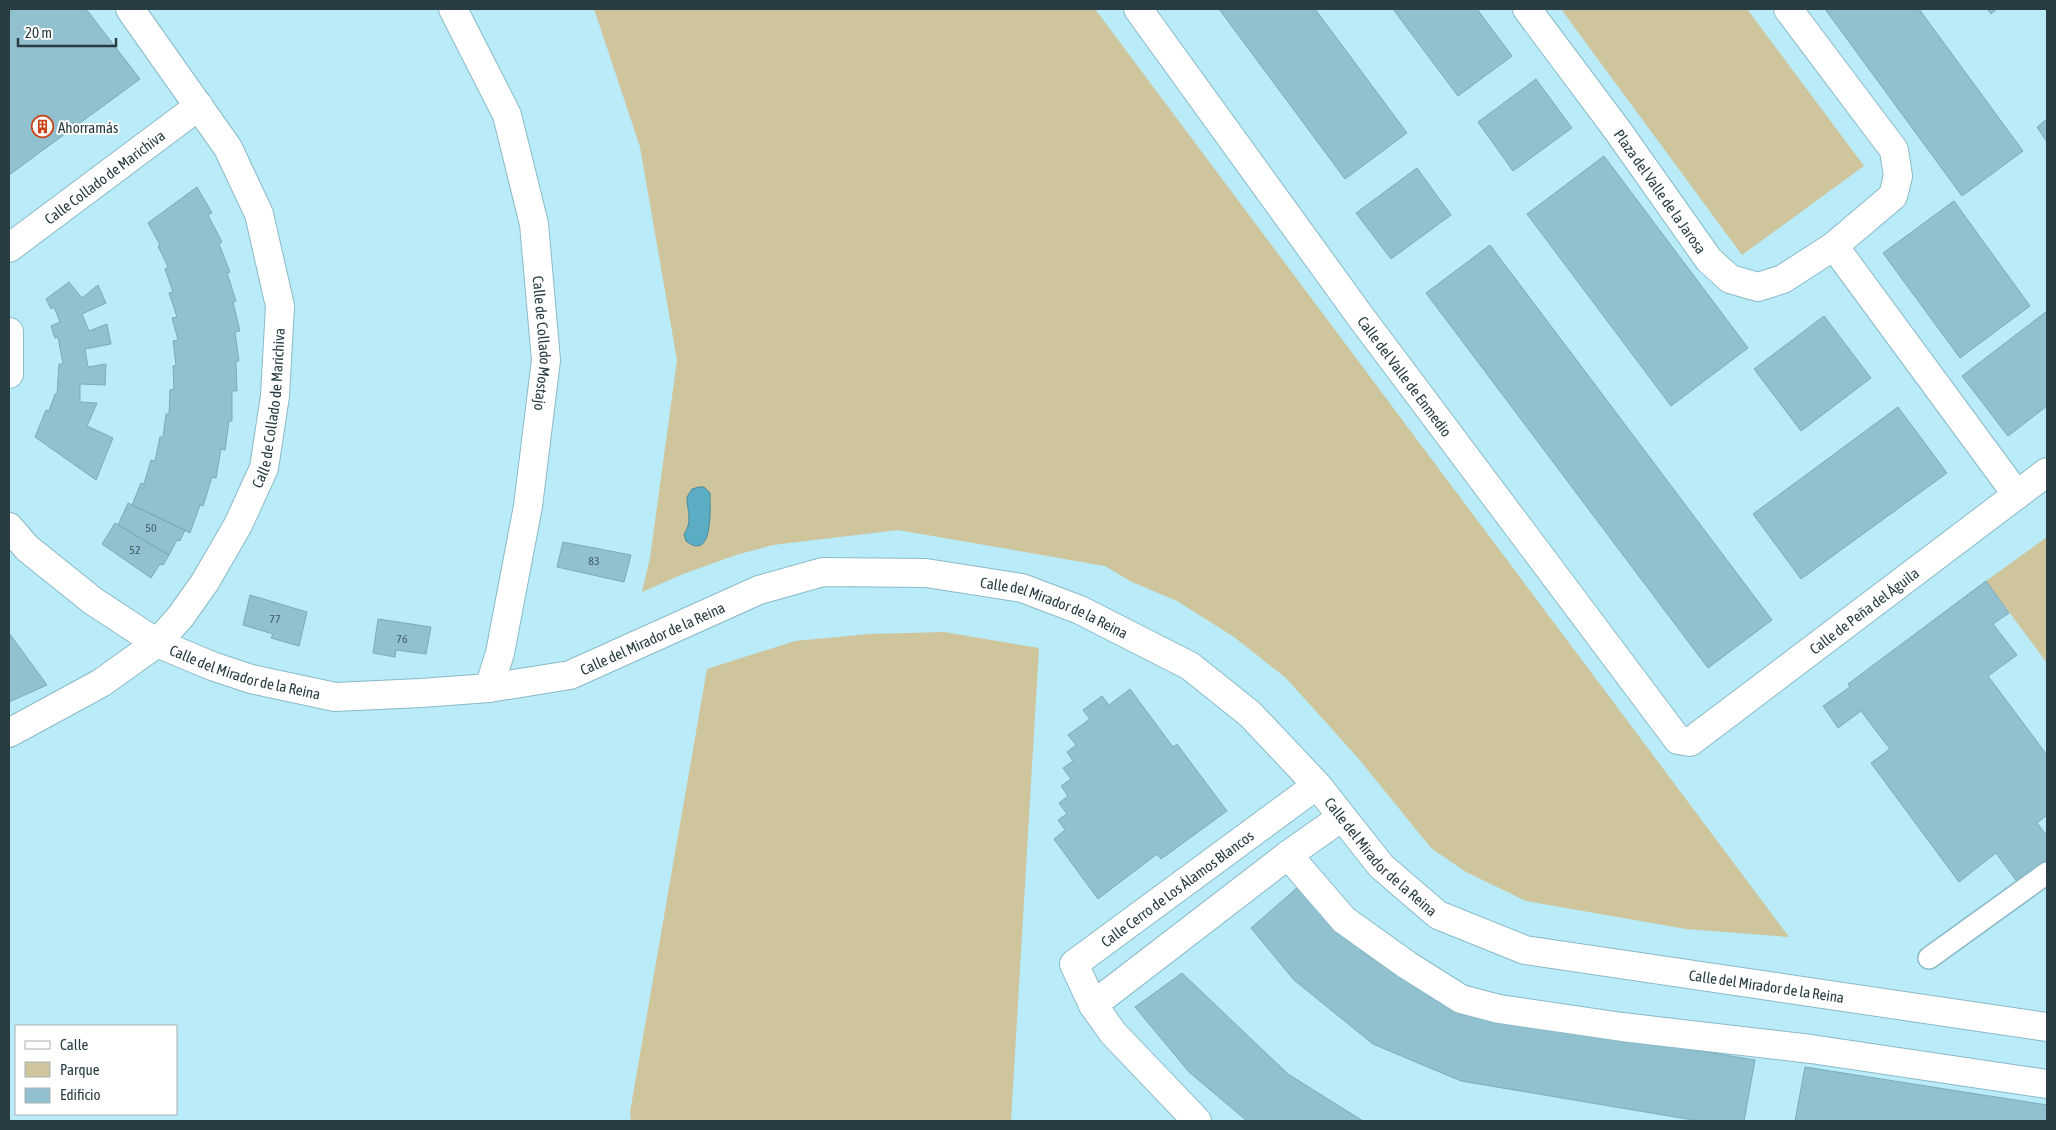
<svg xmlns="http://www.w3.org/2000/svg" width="2056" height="1130" font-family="'Asap Condensed',sans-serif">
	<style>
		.green { fill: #cec59d }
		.water { fill: #5aadc2; stroke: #4b8b9c }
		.building { fill: #91c1ce; stroke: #7babb8 }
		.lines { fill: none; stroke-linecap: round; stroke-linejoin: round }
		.pedestrian-casing { stroke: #8abac7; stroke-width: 24 }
		.minor-casing { stroke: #8abac7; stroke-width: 30 }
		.pedestrian { stroke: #fff; stroke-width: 21 }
		.minor { stroke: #fff; stroke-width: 28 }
		.labels { text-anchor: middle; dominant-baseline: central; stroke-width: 4; stroke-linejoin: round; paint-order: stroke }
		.number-label { font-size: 12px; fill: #425d65 }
		.poi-label { font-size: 15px; fill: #283c42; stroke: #fff; text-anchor: start }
		.street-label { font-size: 15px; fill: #283c42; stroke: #fff }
	</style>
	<rect width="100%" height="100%" fill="#b9ebf8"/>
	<!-- green -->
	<path class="green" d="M594 9H1095L1789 937 1686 929 1526 901 1466 872 1431 848 1358 758 1286 678 1234 637 1177 601 1132 582 1105 566 898 530 773 545 736 555 683 574 642 592 650 558 677 360 640 147Z
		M1561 9H1747L1864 166 1742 255Z
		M2047 537V663L1986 581Z
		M944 632 1039 648 1011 1121H631L630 1112 707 669 795 641 869 634Z"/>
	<!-- water -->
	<path class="water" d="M699 487H704L710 493C710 506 714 563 686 541L684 534C693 521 687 511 687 497L692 489Z"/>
	<!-- building -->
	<path class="building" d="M9 9H86L140 79 9 175Z
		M1219 9H1315L1407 133 1345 179Z
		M1393 9H1477L1512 56 1458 96Z
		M1825 9H1919L2023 151 1962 196Z
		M1987 9H1997L1991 14Z
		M1536 79 1572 128 1513 171 1478 122Z
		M2047 119V142L2037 127Z
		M1604 156 1748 348 1671 406 1527 214Z
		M1417 168 1451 215 1391 259 1356 213Z
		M197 187 212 213 208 215 222 242 219 244 230 272 227 273 236 301 233 302 240 331 235 332 239 361H236L237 391H232V421H229L225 450 221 449 216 478 212 477 203 506 200 505 190 533 132 505 141 483 144 484 151 460 155 461 160 437H163L166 414H169L170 390 174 389 173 366 176 365 173 341 178 340 172 318 177 317 169 293 173 292 165 269 168 267 158 246 160 245 148 223Z
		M1954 201 2030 306 1960 358 1883 253Z
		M1490 245 1772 620 1708 668 1426 293Z
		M69 282 82 298 98 285 106 303 82 314 89 331 107 324 111 344 85 349 88 367 106 364 105 385 80 384V402L97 403 87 426 113 438 96 480 35 437 46 410 49 411 55 394H57L59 364H63L58 337 55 338 51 326 60 322 54 307 51 309 46 299Z
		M2047 311V406L2008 436 1962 376Z
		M1824 316 1871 378 1801 431 1754 369Z
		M1898 407 1947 473 1801 579 1753 514Z
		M128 503 185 530 180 541 177 540 169 555 118 525Z
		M115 523 169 555 163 565 160 564 151 578 102 544Z
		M563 542 631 555 624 582 557 567Z
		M1986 581 2009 613 1993 624 2017 655 1988 676 2047 755V815L2037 823 2047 836V867L2021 887 1996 853 1959 882 1871 763 1890 749 1861 711 1838 728 1823 706 1850 687 1848 684Z
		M250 595 307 612 299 646 271 638 273 634 243 625Z
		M378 619 431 627 426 654 396 650 395 657 373 653Z
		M9 633 47 685 9 702Z
		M1130 689 1173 747 1177 744 1227 811 1161 859 1157 854 1098 899 1054 839 1065 830 1058 820 1067 814 1059 803 1068 796 1061 786 1071 779 1063 768 1073 761 1067 752 1076 745 1068 735 1090 719 1083 710 1102 696 1109 705Z
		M1298 887 1366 955 1462 1015 1557 1027 1755 1060 1744 1121H1699L1461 1081 1373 1044 1294 980 1251 928Z
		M1182 973 1288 1074 1363 1121H1247L1189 1072 1135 1007Z
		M1805 1067 2047 1105V1121H1795Z"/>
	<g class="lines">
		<defs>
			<path id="pedestrian" d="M1929 958 2047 873"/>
			<g id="minor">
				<path id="s1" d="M453 9 507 115 534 224 546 360 528 506 500 653 489 688"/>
				<path id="s2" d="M1138 9 1360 316 1678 740 1690 742 2047 472"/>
				<path id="s3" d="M1527 9 1618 131 1709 260 1730 279 1758 287 1783 279 1834 246 1893 196 1898 176 1894 150 1788 9"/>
				<path d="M1834 246 2017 495"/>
				<path id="s4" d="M9 248 199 106"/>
				<path d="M9 332V374"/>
				<path id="s5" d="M9 527 27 548 93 601 157 643 212 666 251 679 335 697 421 693 489 688 570 675 759 590 823 572 926 573 1022 588 1080 610 1190 666 1250 714 1317 785 1381 866 1438 915 1525 950 2047 1027"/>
				<path id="s6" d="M9 733 101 683 157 643 181 616 205 582 238 525 264 468 275 396 280 306 259 214 228 148 130 9"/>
				<path d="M1288 855 1344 920 1407 965 1461 999 1499 1009 1622 1027 1811 1049 2047 1084"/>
				<path d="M1093 1005 1288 855 1342 817"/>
				<path id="s7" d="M1197 1121 1113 1033 1093 1005 1074 964 1317 785"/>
			</g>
		</defs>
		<!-- pedestrian casing -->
		<use href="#pedestrian" class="pedestrian-casing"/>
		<!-- minor casing -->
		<use href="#minor" class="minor-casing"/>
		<!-- pedestrian -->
		<use href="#pedestrian" class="pedestrian"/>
		<!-- minor -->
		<use href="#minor" class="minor"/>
	</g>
	<!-- icons -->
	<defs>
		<symbol id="building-ring" viewBox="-11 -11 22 22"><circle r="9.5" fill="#fff" stroke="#cc4418" stroke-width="1.5"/><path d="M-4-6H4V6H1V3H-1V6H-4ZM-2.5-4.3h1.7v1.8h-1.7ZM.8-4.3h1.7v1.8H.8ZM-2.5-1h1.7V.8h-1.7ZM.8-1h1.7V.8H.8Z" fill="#cc4418"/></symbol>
	</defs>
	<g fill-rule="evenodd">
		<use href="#building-ring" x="30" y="114" width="25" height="25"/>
	</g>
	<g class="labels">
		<!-- number labels -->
		<g class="number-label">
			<text x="151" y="528">50</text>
			<text x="135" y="550">52</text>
			<text x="594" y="561">83</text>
			<text x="275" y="619">77</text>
			<text x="402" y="639">76</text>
		</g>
		<!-- poi labels -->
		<g class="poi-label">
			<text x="58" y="127">Ahorramás</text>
		</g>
		<!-- street labels -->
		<g class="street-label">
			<text stroke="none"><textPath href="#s4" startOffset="119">Calle Collado de Marichiva</textPath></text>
			<text stroke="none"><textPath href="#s3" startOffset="226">Plaza del Valle de la Jarosa</textPath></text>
			<text stroke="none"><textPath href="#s1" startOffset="351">Calle de Collado Mostajo</textPath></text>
			<text stroke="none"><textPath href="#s2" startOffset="454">Calle del Valle de Enmedio</textPath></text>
			<text stroke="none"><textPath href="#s6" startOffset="440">Calle de Collado de Marichiva</textPath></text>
			<text stroke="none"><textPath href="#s5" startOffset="1122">Calle del Mirador de la Reina</textPath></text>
			<text stroke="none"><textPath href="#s2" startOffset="1139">Calle de Peña del Águila</textPath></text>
			<text stroke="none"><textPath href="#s5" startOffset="702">Calle del Mirador de la Reina</textPath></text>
			<text stroke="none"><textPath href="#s5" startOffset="282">Calle del Mirador de la Reina</textPath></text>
			<text stroke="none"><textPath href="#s5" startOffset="1542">Calle del Mirador de la Reina</textPath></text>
			<text stroke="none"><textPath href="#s7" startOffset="329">Calle Cerro de Los Álamos Blancos</textPath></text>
			<text stroke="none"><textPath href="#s5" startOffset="1962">Calle del Mirador de la Reina</textPath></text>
		</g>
	</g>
	<!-- border -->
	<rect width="2056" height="1130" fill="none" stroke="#283c42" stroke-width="20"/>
	<!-- legend -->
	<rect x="15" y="1025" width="162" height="90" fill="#ffffff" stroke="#a9b1b3"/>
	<rect x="25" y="1041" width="25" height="8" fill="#ffffff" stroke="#a9b1b3"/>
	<text x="60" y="1050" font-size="15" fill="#283c42">Calle</text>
	<rect x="25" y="1062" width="25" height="15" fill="#cec59d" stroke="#a9b1b3"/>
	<text x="60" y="1075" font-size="15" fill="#283c42">Parque</text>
	<rect x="25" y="1088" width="25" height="15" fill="#91c1ce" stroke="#a9b1b3"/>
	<text x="60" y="1100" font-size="15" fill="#283c42">Edificio</text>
	<!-- scale -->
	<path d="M18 38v8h98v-8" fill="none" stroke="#283c42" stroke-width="2.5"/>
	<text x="25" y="38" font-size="15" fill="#283c42" stroke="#ffffff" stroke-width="4" paint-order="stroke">20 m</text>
</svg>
